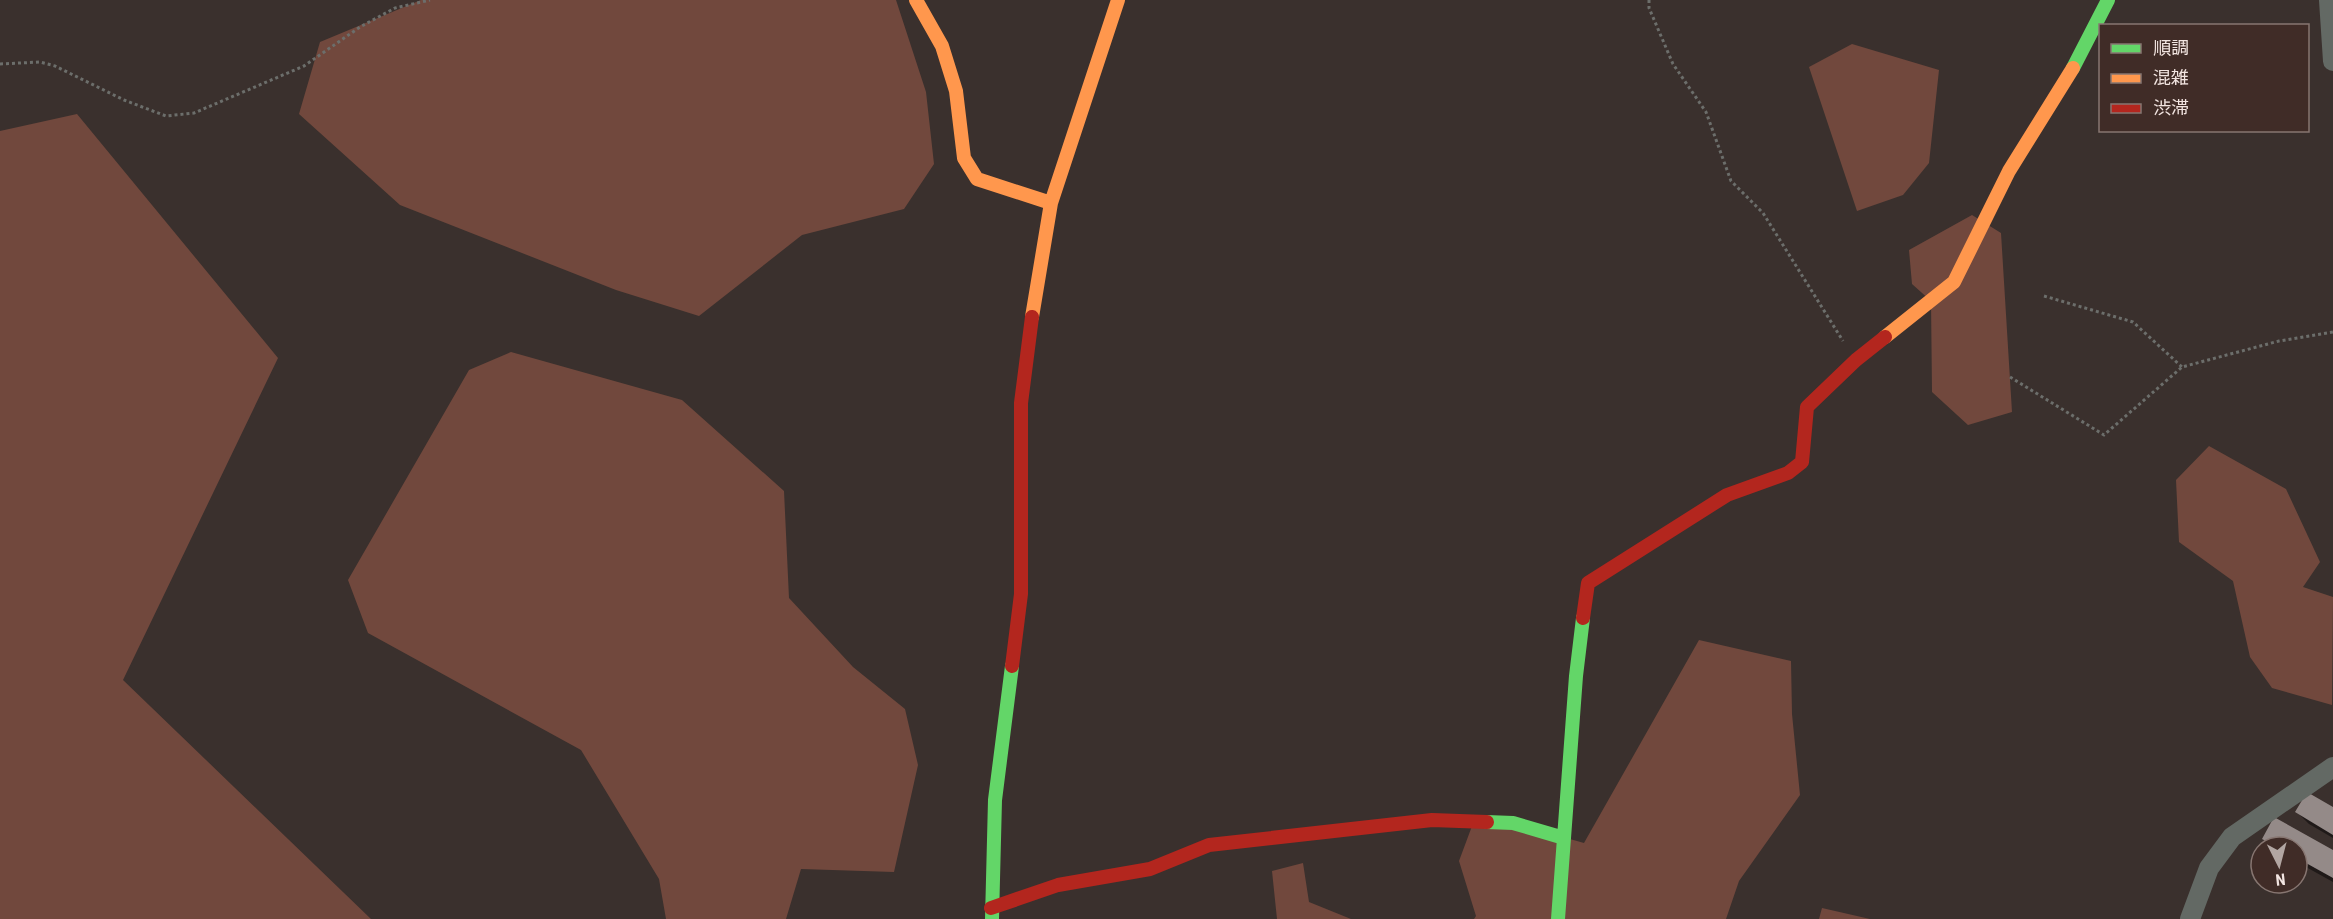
<svg xmlns="http://www.w3.org/2000/svg" width="2333" height="919" font-family="'Roboto Condensed','Noto Sans JP',sans-serif">
	<style>
		.green { fill: #71483d }
		.shadow { fill: #0007 }
		.building { fill: #948a88 }
		.lines { fill: none; stroke-linecap: round; stroke-linejoin: round }
		.path { stroke: #6c6e6b; stroke-width: 3; stroke-dasharray: 3 3; stroke-linecap: butt }
		.street { stroke: #636964; stroke-width: 20 }
		.fast { stroke: #63d668; stroke-width: 14 }
		.slow { stroke: #ff974d; stroke-width: 14 }
		.jam { stroke: #b3261e; stroke-width: 14 }
	</style>
	<rect width="100%" height="100%" fill="#3a302d"/>
	<!-- green -->
	<path class="green" d="M421 0H896L926 92 934 164 904 209 802 235 699 316 616 290 400 205 299 114 320 42Z
		M1852 44 1939 70 1929 163 1903 195 1857 211 1809 67Z
		M77 114 278 358 123 680 371 919H0V131Z
		M1972 215 2001 233 2012 412 1968 425 1932 392 1931 301 1912 284 1909 250Z
		M511 352 682 400 784 491 789 598 853 667 905 709 918 765 894 872 801 869 786 919H666L659 879 581 750 368 633 348 580 469 370Z
		M2209 446 2286 489 2320 562 2303 587 2333 597 2332 705 2272 688 2250 657 2233 581 2179 542 2176 480Z
		M1699 640 1791 661 1792 714 1800 795 1739 881 1726 919H1474L1476 916 1459 861 1475 818 1513 823 1584 843Z
		M1303 863 1309 902 1351 919H1277L1272 871Z
		M1822 908 1870 919H1819Z"/>
	<!-- shadow -->
	<path class="shadow" d="M2333 809V838L2309 824 2297 812Z
		M2264 838 2333 852V882L2297 862V847H2272Z"/>
	<!-- building -->
	<path class="building" d="M2307 792 2333 807V835L2295 812Z
		M2274 817 2333 850V878L2297 858V847H2277L2262 839Z"/>
	<g class="lines">
		<!-- path -->
		<path class="path" d="M1649 0V8L1673 64 1706 112 1731 181 1763 213 1843 341
			M0 64 40 62 55 66 124 100 166 116 194 113 304 66 360 27 395 8 430 0
			M2044 296 2133 322 2182 367
			M2010 377 2104 435 2182 367 2279 341 2333 332"/>
		<!-- street -->
		<path class="street" d="M2329 0 2333 61
			M2190 919 2209 868 2232 837 2333 767"/>
		<!-- fast -->
		<path class="fast" d="M2073 68 2108 0
			M1487 822 1513 823 1564 838
			M992 919 995 800 1012 666
			M1558 919 1576 676 1583 618"/>
		<!-- slow -->
		<path class="slow" d="M916 0 942 46 956 91 964 158 977 179 1051 203
			M1032 317 1051 203 1118 0
			M1885 337 1954 282 2009 171 2073 68"/>
		<!-- jam -->
		<path class="jam" d="M1583 618 1588 583 1727 495 1788 473 1802 462 1807 407 1856 360 1885 337
			M1012 666 1021 594V403L1032 317
			M991 908 1058 885 1150 869 1209 845 1432 820 1487 822"/>
	</g>
	<!-- legend -->
	<rect x="2099" y="24" width="210" height="108" fill="#402c27" stroke="#877671" stroke-width="1.5"/>
	<rect x="2111" y="44" width="30" height="9" fill="#63d668" stroke="#877671" stroke-width="1.5"/>
	<text x="2153" y="54" font-size="18" fill="#f2e5e1">順調</text>
	<rect x="2111" y="74" width="30" height="9" fill="#ff974d" stroke="#877671" stroke-width="1.5"/>
	<text x="2153" y="84" font-size="18" fill="#f2e5e1">混雑</text>
	<rect x="2111" y="104" width="30" height="9" fill="#b3261e" stroke="#877671" stroke-width="1.5"/>
	<text x="2153" y="114" font-size="18" fill="#f2e5e1">渋滞</text>
	<!-- north arrow -->
	<g transform="translate(2279 865) rotate(174)"><circle r="28" fill="#402c27" stroke="#877671" stroke-width="1.5"/>
	<path d="M0-4.5L10 22L0 15L-10 22Z" fill="#b2a6a2"/>
	<text y="-9" font-size="16" font-weight="bold" text-anchor="middle" fill="#f2e5e1">N</text>
	</g>
</svg>
